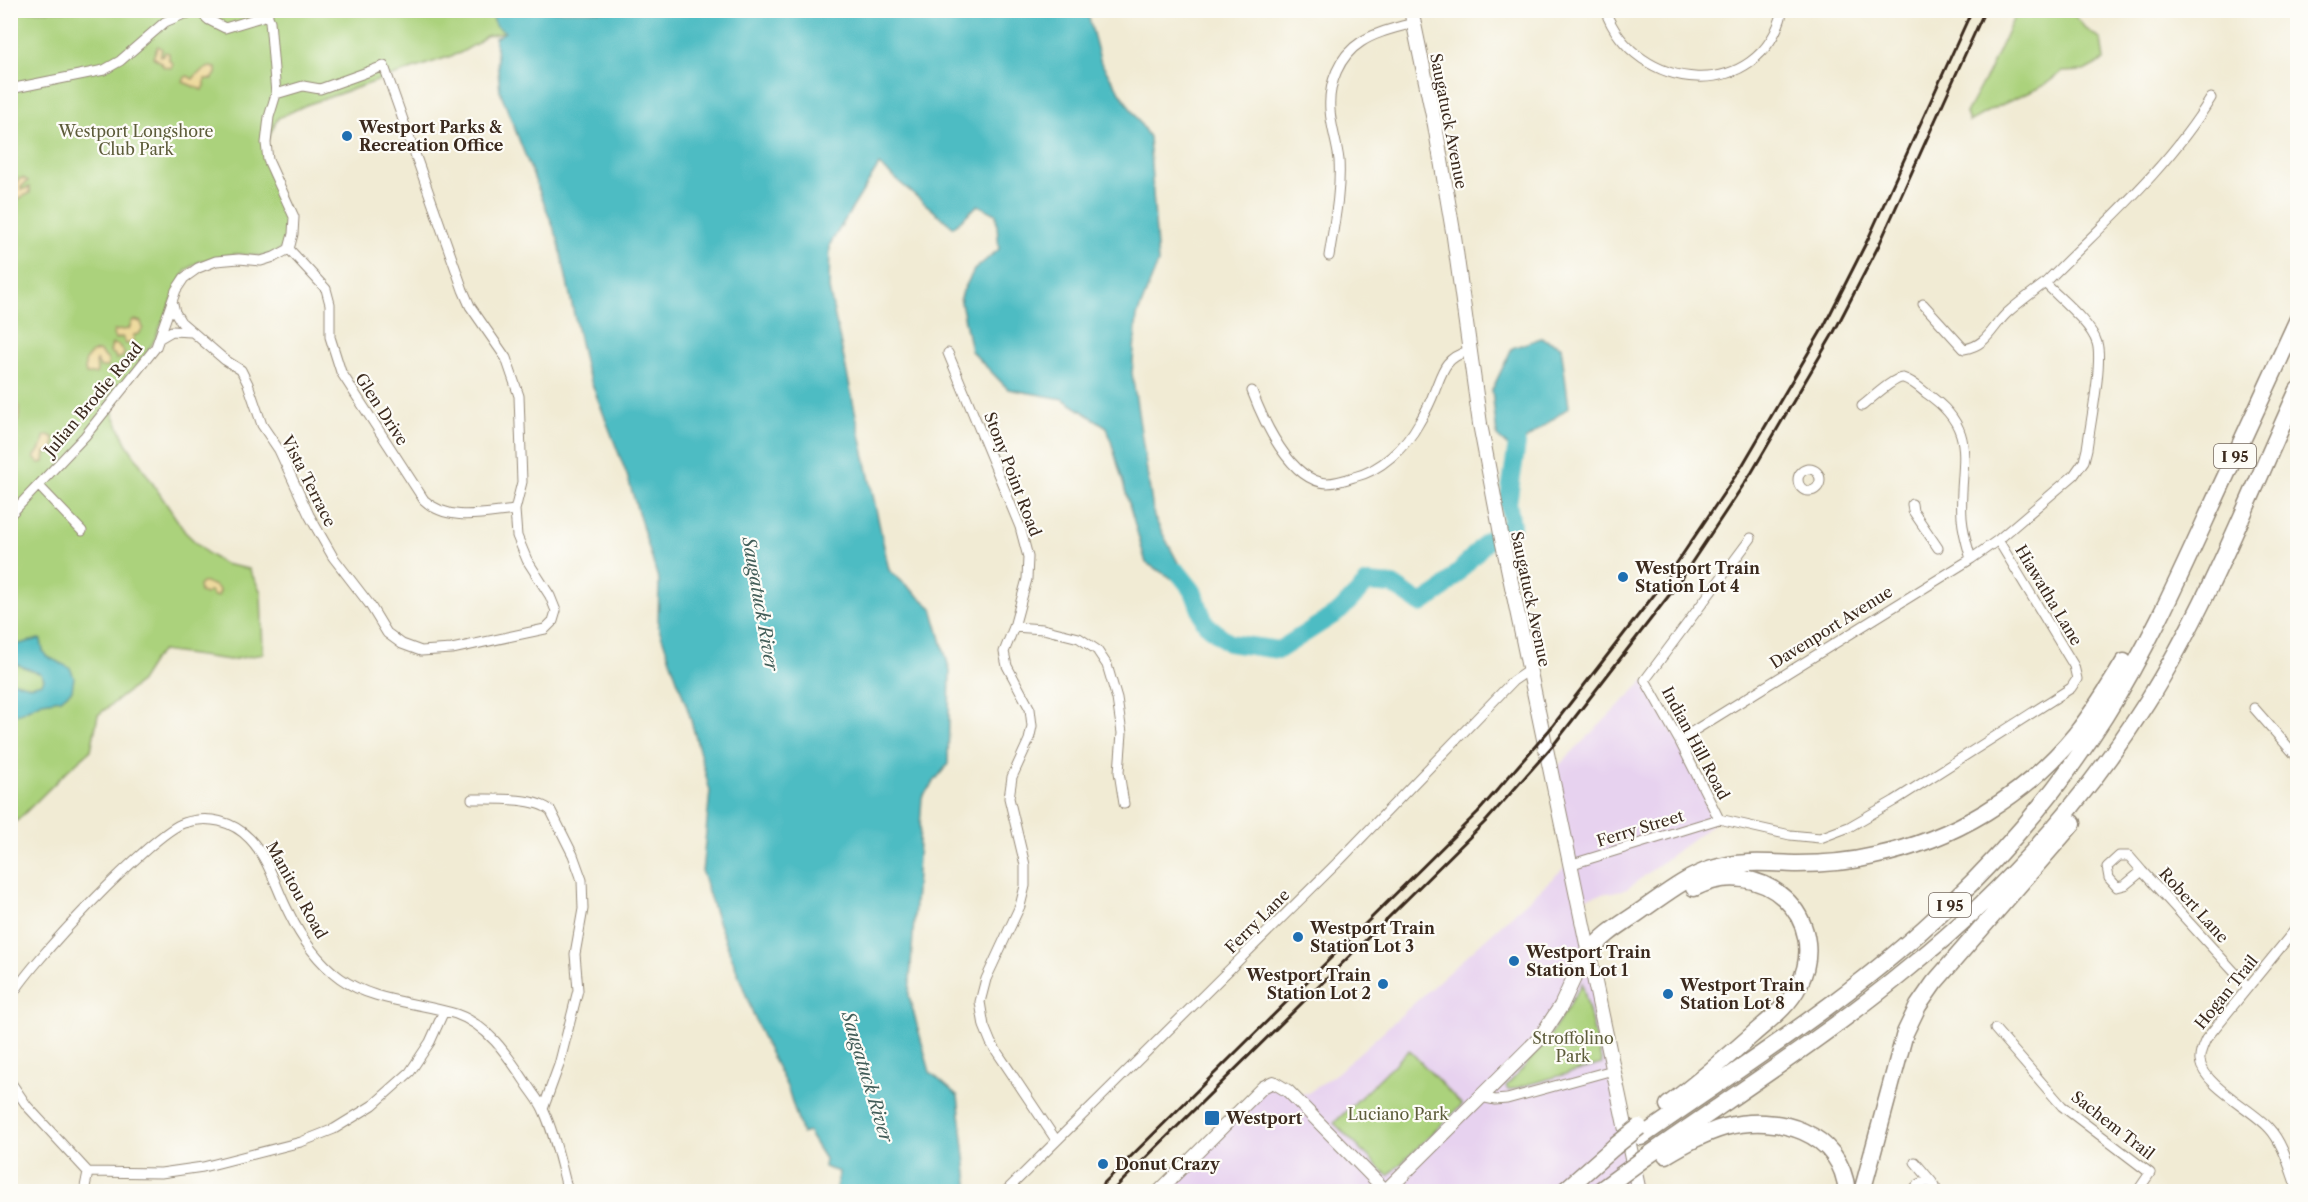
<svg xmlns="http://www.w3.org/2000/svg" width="2308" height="1202" font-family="'Libre Caslon Text',serif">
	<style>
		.built { fill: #e7d2ef }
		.green { fill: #abd27c; stroke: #737e4d; stroke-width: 1.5 }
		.sand { fill: #eeda9e; stroke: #94825e; stroke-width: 1.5 }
		.water { fill: #4ebcc3; stroke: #447370; stroke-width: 1.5 }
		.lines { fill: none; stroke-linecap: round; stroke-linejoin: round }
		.river { stroke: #4ebcc3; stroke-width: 18 }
		.minor-casing { stroke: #968a79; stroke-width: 11 }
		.tertiary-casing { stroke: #968a79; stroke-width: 14 }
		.secondary-casing { stroke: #968a79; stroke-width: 16 }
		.motorway-casing { stroke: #968a79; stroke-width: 19 }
		.minor { stroke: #fff; stroke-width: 9 }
		.tertiary { stroke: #fff; stroke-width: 12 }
		.secondary { stroke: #fff; stroke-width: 14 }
		.motorway { stroke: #fff; stroke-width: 16 }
		.rail { stroke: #3b2a1e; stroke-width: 3 }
		.motorway-bridge-casing { stroke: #968a79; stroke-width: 19; stroke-linecap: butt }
		.motorway-bridge { stroke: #fff; stroke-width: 16 }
		.poi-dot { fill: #1f6fb2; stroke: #fdfcf7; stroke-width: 2 }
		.labels { text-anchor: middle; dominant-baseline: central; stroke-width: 4.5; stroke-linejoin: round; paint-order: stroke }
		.shield { fill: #fdfcf7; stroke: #75695f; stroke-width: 1.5 }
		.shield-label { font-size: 15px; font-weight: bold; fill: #3b2a1e }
		.street-label { font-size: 16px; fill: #3b2a1e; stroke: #fdfcf7 }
		.poi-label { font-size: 16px; font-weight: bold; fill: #3b2a1e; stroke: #fdfcf7; text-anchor: start }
		.park-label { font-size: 16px; fill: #5d5c3a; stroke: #fdfcf7 }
		.water-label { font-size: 18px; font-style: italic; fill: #425d58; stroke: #fdfcf7 }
	</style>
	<rect width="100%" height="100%" fill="#fdfcf7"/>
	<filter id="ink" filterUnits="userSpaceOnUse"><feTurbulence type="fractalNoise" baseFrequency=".0167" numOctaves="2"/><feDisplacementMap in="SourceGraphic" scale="12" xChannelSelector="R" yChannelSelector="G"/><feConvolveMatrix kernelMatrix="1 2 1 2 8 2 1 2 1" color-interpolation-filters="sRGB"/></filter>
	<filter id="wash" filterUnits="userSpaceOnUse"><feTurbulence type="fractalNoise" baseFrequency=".008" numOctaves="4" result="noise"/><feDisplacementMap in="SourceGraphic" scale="24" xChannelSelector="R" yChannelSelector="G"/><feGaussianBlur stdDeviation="1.35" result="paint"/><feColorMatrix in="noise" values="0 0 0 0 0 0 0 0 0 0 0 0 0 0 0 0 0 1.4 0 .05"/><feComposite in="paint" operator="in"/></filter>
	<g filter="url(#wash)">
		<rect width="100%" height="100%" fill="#f1ebd4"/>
		<!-- built -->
		<path class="built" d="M1645 680 1719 819 1627 889 1577 899 1639 1191 1158 1192 1266 1084 1293 1095 1308 1093 1337 1073 1566 866 1552 772Z"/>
		<!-- green -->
		<path class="green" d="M492 10 495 25 506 32 486 36 476 44 460 53 306 105 278 118 266 142 268 171 288 215 291 230 284 247 275 253 263 256 235 254 199 262 186 270 153 343 136 368 108 402 126 443 185 532 208 554 224 564 249 569 261 592 263 654 230 660 162 651 154 659 139 683 98 715 91 750 68 770 18 820 11 824 10 11Z
			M2017 11H2076L2074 15 2085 28 2101 40 2104 60 2084 71 2062 72 2043 86 1992 109 1969 122 1966 113 1990 69Z
			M1582 983 1602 1064 1508 1090 1506 1086C1538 1055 1561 1022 1582 983Z
			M1409 1050 1462 1105 1388 1176 1334 1123Z"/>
		<!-- sand -->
		<path class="sand" d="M158 46 162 49 160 56H163L165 52 169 53V60L173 64 171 68 164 67 161 62 153 57Z
			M209 67 216 68V74L212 79H205V86L202 90 183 82 185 77 188 76 193 79 197 74Z
			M23 178 28 181 21 187V190L30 187V193L18 199 14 205 17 212 11 215V198L19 179Z
			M135 320 141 322 143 328 139 334 134 335 133 342 126 344 122 337 115 339 113 334 114 331 129 329 132 321Z
			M112 344 118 345 124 352 123 357 116 359 115 355 110 352Z
			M99 351 108 360V367H100L96 360 97 372 95 374H86C83 362 86 353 99 351Z
			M10 402H15L19 406V419L17 422 11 415Z
			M48 435 54 438V448L49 453 45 452 44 462 39 463 34 458 43 444 44 437Z
			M202 583C208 582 217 586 220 591L218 596H213L210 591 206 594 200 592 199 586Z"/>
		<!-- water -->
		<path class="water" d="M492 11H1087L1101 63 1149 137 1158 263 1137 316 1132 373 1154 517 1193 591 1146 563 1107 427 1063 399 1008 389 971 351 960 297 974 270 999 249 996 214 978 205 953 227 879 165 830 244 829 289 889 570 932 608 950 671 948 764 922 797 909 996 930 1072 958 1096 969 1191H836L839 1172 824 1167 825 1159 808 1132 802 1134 788 1089 762 1037 716 916 702 873 710 791 689 713 658 626 659 582 627 475 585 366 558 239 500 91 495 38 505 32 495 25Z
			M1541 338 1561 346 1569 407 1524 441 1509 447 1497 436 1492 390 1512 348Z
			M39 639 41 640 43 651 46 656 70 668 74 677 72 690 61 699 42 702 11 717V681L30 686 42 683 44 679 41 674 11 662V646Z"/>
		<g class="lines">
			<!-- river -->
			<path class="river" d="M1178 572 1193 591 1205 623 1229 643 1279 650 1340 611 1367 583 1393 585 1421 604 1441 591 1486 542 1512 525 1508 503 1517 444"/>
		</g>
	</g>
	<g filter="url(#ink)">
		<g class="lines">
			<defs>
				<path id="minor" d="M1605 10C1635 94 1761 105 1783 10
					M201 13 209 20 225 28 268 15
					M10 89 104 70 120 61 165 22 184 14 208 10
					M289 249 326 289 330 304V337L341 372 424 500C448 523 485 513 515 510
					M1329 256C1334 224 1341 192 1339 160 1337 143 1331 127 1330 110 1328 84 1339 56 1361 42 1376 32 1396 28 1413 23
					M173 304 175 312 181 322 225 360 241 370 248 384 262 425 279 450 309 515 333 557 370 605 387 633 402 644 421 651 452 649 545 629 553 621 556 611 550 596 527 560 517 536 515 510 522 482 519 396 506 358 470 306 463 290 384 66 320 89 303 86 276 94
					M1923 304 1964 349C1987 346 1992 327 2007 313 2019 302 2032 293 2045 283
					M160 338 172 331 191 332
					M948 353 1020 527 1028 557 1027 579 1014 627 1004 652 1007 666 1030 709 1032 726 1029 740 1012 777 1009 798 1025 865V886L1020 906 986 979 980 1002 984 1026 991 1043 1056 1140
					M1252 391C1263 420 1290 481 1327 483 1336 483 1345 480 1354 477 1380 471 1406 447 1419 423 1425 413 1431 401 1435 390 1443 370 1445 358 1468 351
					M1862 406C1870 400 1894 377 1903 378 1911 380 1920 388 1926 393 1982 431 1958 464 1962 518 1963 532 1967 545 1971 559
					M1798 480a11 11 0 1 1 22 0a11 11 0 1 1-22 0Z
					M39 486 82 531
					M1912 504 1913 511 1938 548
					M10 515 85 436 156 347 176 290 184 278 198 268 216 261 239 259 261 261 274 257 289 249 293 234 294 217 268 160 266 143 269 117 276 94 270 21 265 10
					M1014 627 1043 629 1079 638 1097 650 1107 665 1117 699 1122 733 1119 772 1124 804
					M2254 708 2298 758
					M1679 740 1971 559 1998 540 2074 475 2084 461 2087 449C2090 425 2103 362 2097 343 2091 323 2059 298 2045 283 2102 225 2168 169 2211 98
					M472 799C492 799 537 797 551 811L573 855 582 880 583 909 575 954 578 990 559 1065 543 1109
					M1719 819 1679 740 1645 680 1751 538
					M1569 865 1719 819 1790 835 1820 838 1849 827 1894 801 2071 688 2077 679 2074 666 1998 540
					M2142 871 2125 885 2117 887 2109 878 2107 867 2119 856H2129L2142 871 2248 987
					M2298 926 2206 1039C2203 1046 2199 1053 2200 1061 2204 1086 2252 1109 2269 1128 2284 1144 2290 1171 2298 1191
					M10 999C26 967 153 832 184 823 208 815 233 821 250 839 269 859 276 888 288 911 300 936 318 962 340 978 373 1002 418 1002 456 1014 488 1025 508 1056 526 1083 531 1091 539 1100 543 1109 555 1135 561 1165 568 1192
					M1995 1029 2062 1106 2150 1173 2137 1192
					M10 1081 27 1106 88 1172 84 1192
					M1481 1097 1495 1100 1507 1099 1613 1070
					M1915 1162 1932 1182
					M88 1172 161 1173 203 1167 301 1142 334 1129 373 1105 410 1072 430 1042 444 1011
					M1005 1192 1341 859 1513 681 1529 670
					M1913 1192C1916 1183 1923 1182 1932 1182L1938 1192"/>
				<path id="tertiary" d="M1158 1192 1263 1087 1273 1082 1288 1091 1386 1191"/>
				<path id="secondary" d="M1411 10 1435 125 1454 237 1480 424 1502 539 1639 1192
					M1385 1192 1540 1038 1561 1006 1579 967 1590 953"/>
				<path id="motorway" d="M1590 953C1602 934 1624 923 1642 910 1664 895 1686 877 1712 869 1740 860 1769 863 1797 864 1823 864 1849 862 1874 856 1953 840 2025 796 2076 734 2094 711 2109 687 2124 662
					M1668 1105C1697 1083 1725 1059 1752 1035 1769 1020 1789 1006 1799 985 1832 918 1762 853 1694 888
					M1641 1137C1745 1064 1856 995 1947 907 2007 850 2061 786 2105 716 2146 651 2178 580 2210 510 2239 446 2269 383 2298 319
					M1666 1155C1685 1144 1704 1133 1725 1127 1776 1114 1841 1130 1847 1192
					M1646 1157C1734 1095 1827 1036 1910 967 2003 892 2083 803 2147 702 2208 605 2250 495 2298 390
					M1563 1192 1614 1147
					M1598 1192 1620 1176
					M1862 1192 1905 1033 1918 1006 1934 983 2073 823"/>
			</defs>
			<!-- minor casing -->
			<use href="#minor" class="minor-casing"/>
			<!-- tertiary casing -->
			<use href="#tertiary" class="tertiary-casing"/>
			<!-- secondary casing -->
			<use href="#secondary" class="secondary-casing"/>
			<!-- motorway casing -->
			<use href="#motorway" class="motorway-casing"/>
			<!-- minor -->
			<use href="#minor" class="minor"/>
			<!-- tertiary -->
			<use href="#tertiary" class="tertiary"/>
			<!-- secondary -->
			<use href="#secondary" class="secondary"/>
			<!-- motorway -->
			<use href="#motorway" class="motorway"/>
			<!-- rail -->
			<path class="rail" d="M1095 1192 1478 812 1551 728 1664 582 1742 466 1824 326 1868 239 1972 10
				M1111 1192 1487 820 1555 743 1674 589 1752 472 1834 332 1879 245 1985 10"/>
			<defs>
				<path id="motorway-bridge" d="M1614 1147 1639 1127
					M1620 1176 1646 1157"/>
			</defs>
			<!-- motorway-bridge casing -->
			<use href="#motorway-bridge" class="motorway-bridge-casing"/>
			<!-- motorway-bridge -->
			<use href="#motorway-bridge" class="motorway-bridge"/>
		</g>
	</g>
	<!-- markers -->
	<g class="poi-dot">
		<circle cx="347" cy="136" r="6"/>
		<circle cx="1623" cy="577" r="6"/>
		<circle cx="1298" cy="937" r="6"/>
		<circle cx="1514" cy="961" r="6"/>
		<circle cx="1383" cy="984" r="6"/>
		<circle cx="1668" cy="994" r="6"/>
		<rect x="1204" y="1110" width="16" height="16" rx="3"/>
		<circle cx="1103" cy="1164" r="6"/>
	</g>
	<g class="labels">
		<!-- shield labels -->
		<g class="shield">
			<rect x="2214" y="444" width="42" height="24" rx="4.5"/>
			<rect x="1929" y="893" width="42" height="24" rx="4.5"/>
		</g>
		<g class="shield-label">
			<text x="2235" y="456">I 95</text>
			<text x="1950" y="905">I 95</text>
		</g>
		<!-- street labels -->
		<g class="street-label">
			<text transform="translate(1449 121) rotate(79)">Saugatuck Avenue</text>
			<text transform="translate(93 399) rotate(-50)">Julian Brodie Road</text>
			<text transform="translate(382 409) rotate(57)">Glen Drive</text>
			<text transform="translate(1013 474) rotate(69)">Stony Point Road</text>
			<text transform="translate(309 481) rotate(63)">Vista Terrace</text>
			<text transform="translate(2049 595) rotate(59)">Hiawatha Lane</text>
			<text transform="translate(1531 599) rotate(78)">Saugatuck Avenue</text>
			<text transform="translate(1831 627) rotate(-32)">Davenport Avenue</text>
			<text transform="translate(1696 743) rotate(62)">Indian Hill Road</text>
			<text transform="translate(1640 828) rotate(-17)">Ferry Street</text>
			<text transform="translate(297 890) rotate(61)">Manitou Road</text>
			<text transform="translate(2194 905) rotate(48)">Robert Lane</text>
			<text transform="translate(1257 921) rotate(-45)">Ferry Lane</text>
			<text transform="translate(2226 992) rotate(-51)">Hogan Trail</text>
			<text transform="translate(2113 1125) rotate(38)">Sachem Trail</text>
		</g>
		<!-- poi labels -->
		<g class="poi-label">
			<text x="359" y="127">Westport Parks &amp;<tspan x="359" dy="18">Recreation Office</tspan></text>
			<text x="1635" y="568">Westport Train<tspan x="1635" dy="18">Station Lot 4</tspan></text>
			<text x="1310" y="928">Westport Train<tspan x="1310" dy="18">Station Lot 3</tspan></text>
			<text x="1526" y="952">Westport Train<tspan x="1526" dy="18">Station Lot 1</tspan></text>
			<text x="1371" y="975" text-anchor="end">Westport Train<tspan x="1371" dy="18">Station Lot 2</tspan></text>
			<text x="1680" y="985">Westport Train<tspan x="1680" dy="18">Station Lot 8</tspan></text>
			<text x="1226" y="1118">Westport</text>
			<text x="1115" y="1164">Donut Crazy</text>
		</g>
		<!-- park labels -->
		<g class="park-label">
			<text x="136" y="131">Westport Longshore<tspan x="136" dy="18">Club Park</tspan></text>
			<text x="1573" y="1038">Stroffolino<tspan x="1573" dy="18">Park</tspan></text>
			<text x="1398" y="1114">Luciano Park</text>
		</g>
		<!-- water labels -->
		<g class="water-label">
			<text transform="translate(760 604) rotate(80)">Saugatuck River</text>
			<text transform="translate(867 1077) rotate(73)">Saugatuck River</text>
		</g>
	</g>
	<!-- margin -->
	<rect width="2308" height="1202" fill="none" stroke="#fdfcf7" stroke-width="36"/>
</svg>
